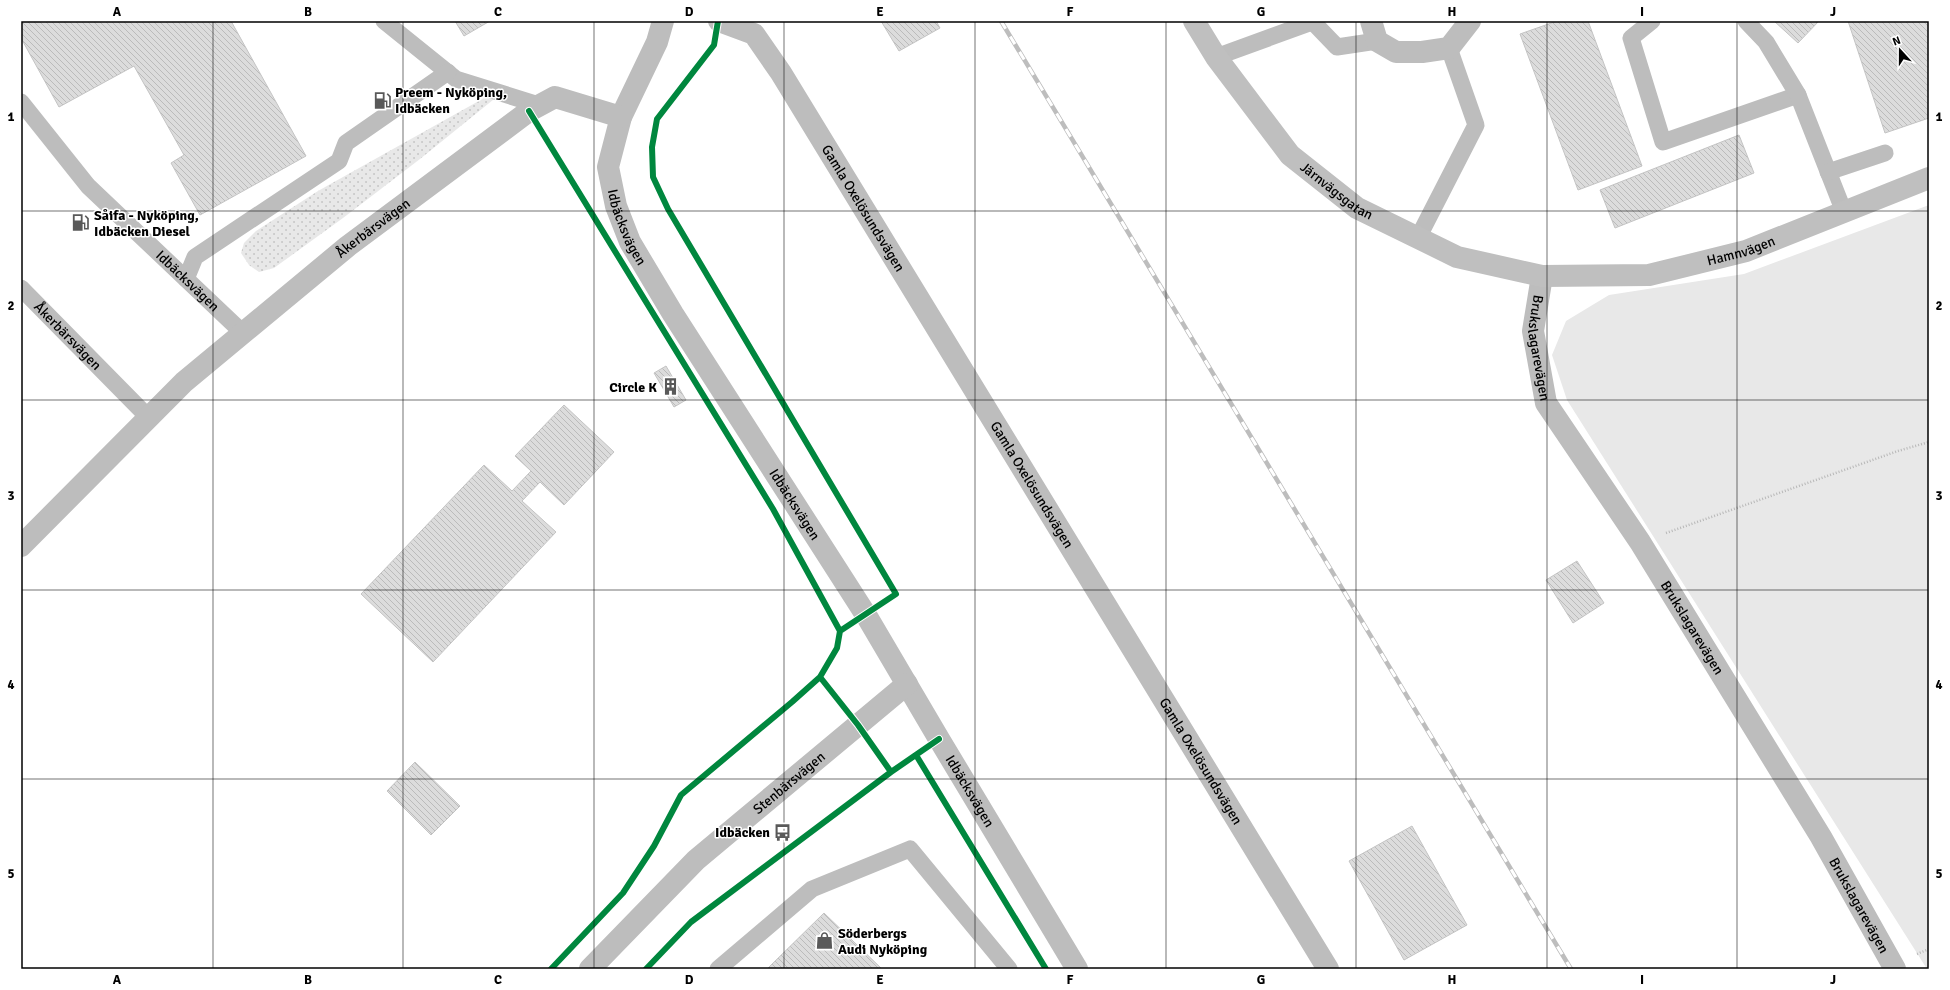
<svg xmlns="http://www.w3.org/2000/svg" width="1950" height="990" font-family="Signika,sans-serif">
	<style>
		.grass { fill: url(#grass-dots) }
		.green { fill: #e8e8e8 }
		.building { fill: url(#building-back-hatch); stroke: #c4c4c4 }
		.lines { fill: none; stroke-linecap: round; stroke-linejoin: round }
		.path { stroke: #b8b8b8; stroke-width: 2.5; stroke-dasharray: 1 2; stroke-linecap: butt }
		.lane { stroke: #bdbdbd; stroke-width: 17 }
		.street { stroke: #bdbdbd; stroke-width: 22 }
		.secondary { stroke: #bfbfbf; stroke-width: 22 }
		.rail-casing { stroke: #bdbdbd; stroke-width: 4.5 }
		.rail { stroke: #fff; stroke-width: 3; stroke-dasharray: 9; stroke-linecap: butt }
		.cycleway-casing { stroke: #fff; stroke-width: 8 }
		.cycleway { stroke: #00873e; stroke-width: 6 }
		.grid { fill: none; stroke: #000; stroke-width: 1; stroke-opacity: 0.55 }
		.labels { text-anchor: middle; dominant-baseline: central; stroke-width: 3; stroke-linejoin: round; paint-order: stroke }
		.poi-label { font-size: 14px; font-weight: bold; fill: #000; stroke: #fff; text-anchor: start }
		.street-label { font-size: 14px; fill: #000; stroke: #fff }
		.neatline { fill: none; stroke: #000; stroke-width: 1.5 }
		.grid-label { font-size: 13px; text-anchor: middle; font-weight: bold; fill: #000 }
	</style>
	<defs>
		<pattern id="grass-dots" width="8" height="8" patternUnits="userSpaceOnUse"><rect width="8" height="8" fill="#e8e8e8"/><path d="M2 2h.1M6 6h.1" fill="none" stroke="#c5c5c5" stroke-width="1.8" stroke-linecap="round"/></pattern>
		<pattern id="building-back-hatch" width="6" height="6" patternUnits="userSpaceOnUse"><rect width="6" height="6" fill="#dcdcdc"/><path d="M-1 5l2 2M0 0l6 6M5-1l2 2" fill="none" stroke="#bbb"/></pattern>
	</defs>
	<rect width="100%" height="100%" fill="#fff"/>
	<!-- grass -->
	<path class="grass" d="M502 88 504 91 420 159 343 218 274 268 259 272 249 265 241 253 244 243 256 231 318 191Z"/>
	<!-- green -->
	<path class="green" d="M1929 205V969H1927L1567 400 1552 355 1566 321 1609 295 1744 274Z"/>
	<!-- building -->
	<path class="building" d="M21 21H231L306 156 200 215 171 163 184 155 134 66 59 107 21 38Z
		M455 21H490L464 36Z
		M881 21H936L940 28 899 51Z
		M1557 21H1588L1642 166 1578 190 1520 34Z
		M1774 21H1819L1798 43Z
		M1848 21H1929V118L1885 133Z
		M1739 135 1754 173 1615 228 1600 190Z
		M666 366 686 400 674 407 654 373Z
		M564 405 614 452 564 505 540 482 522 501 556 532 433 662 361 594 484 465 512 491 531 471 515 456Z
		M1577 561 1604 603 1573 623 1546 580Z
		M415 762 460 806 431 835 387 791Z
		M1412 826 1467 925 1404 960 1349 861Z
		M824 913 882 969H767Z"/>
	<g class="lines">
		<!-- path -->
		<path class="path" d="M1666 533 1898 451 1929 442
			M1917 954 1929 949"/>
		<!-- lane -->
		<g class="lane">
			<path d="M384 21 456 79 539 105"/>
			<path d="M1312 21 1337 47 1377 41"/>
			<path d="M1652 21 1631 38 1663 142 1798 95"/>
			<path d="M1746 21 1766 42 1798 95 1844 212"/>
			<path d="M1216 57 1312 22"/>
			<path id="s1" d="M21 102 88 186 243 333"/>
			<path d="M1828 172 1885 153"/>
			<path d="M1418 238 1476 125 1449 48"/>
			<path d="M186 279 195 257 339 161 346 143 448 72"/>
			<path id="s2" d="M21 288 149 418"/>
			<path d="M718 969 812 889 910 849 1009 969"/>
		</g>
		<!-- street -->
		<g class="street">
			<path id="s3" d="M663 21 657 42 621 117 608 167 616 206 630 242 673 314 866 615 939 739 1077 969"/>
			<path id="s4" d="M719 21 754 34 781 73 1328 969"/>
			<path d="M1371 21 1377 41 1396 52H1422L1449 48 1470 21"/>
			<path id="s5" d="M1542 276 1533 331 1546 403 1640 542 1821 837 1895 969"/>
			<path id="s6" d="M21 546 184 382 348 246 529 111 555 97 621 117"/>
			<path id="s7" d="M590 969 696 860 907 684"/>
		</g>
		<!-- secondary -->
		<path class="secondary" id="s8" d="M1194 21 1216 57 1290 155 1357 208 1457 257 1542 276 1649 275 1746 251 1929 178"/>
		<defs>
			<path id="rail" d="M1001 21 1571 969"/>
		</defs>
		<!-- rail casing -->
		<use href="#rail" class="rail-casing"/>
		<!-- rail -->
		<use href="#rail" class="rail"/>
		<defs>
			<path id="cycleway" d="M718 21 714 45 657 119 652 147 653 177 668 209 896 594 840 631
				M529 111 773 509 840 631 837 648 820 677 792 702 681 795 654 846 623 893 551 969
				M820 677 858 725 891 772
				M916 755 1046 969
				M646 969 691 922 891 772 939 739"/>
		</defs>
		<!-- cycleway casing -->
		<use href="#cycleway" class="cycleway-casing"/>
		<!-- cycleway -->
		<use href="#cycleway" class="cycleway"/>
	</g>
	<!-- grid -->
	<path class="grid" d="M213 21V969M403 21V969M594 21V969M784 21V969M975 21V969M1166 21V969M1356 21V969M1547 21V969M1737 21V969M21 211H1929M21 400H1929M21 590H1929M21 779H1929"/>
	<!-- icons -->
	<defs>
		<symbol id="fuel-bare" viewBox="-9 -9 18 18"><path d="M-5.5-6h7V0h2V4h1.3V-2.5L3-4.5l.8-.8L6-3V5H2.5V1h-1V6h-7ZM-4.2-4.7v3.2H.2V-4.7Z" fill="#595959" stroke="#fff" stroke-width="2.5" paint-order="stroke"/></symbol>
		<symbol id="building-bare" viewBox="-9 -9 18 18"><path d="M-4-6H4V6H1V3H-1V6H-4ZM-2.5-4.3h1.7v1.8h-1.7ZM.8-4.3h1.7v1.8H.8ZM-2.5-1h1.7V.8h-1.7ZM.8-1h1.7V.8H.8Z" fill="#595959" stroke="#fff" stroke-width="2.5" paint-order="stroke"/></symbol>
		<symbol id="bus-bare" viewBox="-9 -9 18 18"><path d="M-5-6H5V4H4V6H2V4H-2V6H-4V4H-5ZM-3.5-4V0h7V-4ZM-3.5 1.2v1.5H-2V1.2ZM2 1.2v1.5H3.5V1.2Z" fill="#595959" stroke="#fff" stroke-width="2.5" paint-order="stroke"/></symbol>
		<symbol id="shop-bare" viewBox="-9 -9 18 18"><path d="M-5-2.5h2.3a2.7 3.5 0 0 1 5.4 0H5L5.5 6h-11ZM-1.5-2.5h3a1.5 2.3 0 0 0-3 0Z" fill="#595959" stroke="#fff" stroke-width="2.5" paint-order="stroke"/></symbol>
	</defs>
	<g fill-rule="evenodd">
		<use href="#fuel-bare" x="370" y="88" width="25" height="25"/>
		<use href="#fuel-bare" x="68" y="210" width="25" height="25"/>
		<use href="#building-bare" x="658" y="374" width="25" height="25"/>
		<use href="#bus-bare" x="770" y="820" width="25" height="25"/>
		<use href="#shop-bare" x="812" y="928" width="25" height="25"/>
	</g>
	<g class="labels">
		<!-- poi labels -->
		<g class="poi-label">
			<text x="395" y="92">Preem - Nyköping,<tspan x="395" dy="16">Idbäcken</tspan></text>
			<text x="94" y="215">Såifa - Nyköping,<tspan x="94" dy="16">Idbäcken Diesel</tspan></text>
			<text x="657" y="387" text-anchor="end">Circle K</text>
			<text x="770" y="832" text-anchor="end">Idbäcken</text>
			<text x="838" y="933">Söderbergs<tspan x="838" dy="16">Audi Nyköping</tspan></text>
		</g>
		<!-- street labels -->
		<g class="street-label">
			<text stroke="none"><textPath href="#s8" startOffset="224">Järnvägsgatan</textPath></text>
			<text stroke="none"><textPath href="#s4" startOffset="243">Gamla Oxelösundsvägen</textPath></text>
			<text stroke="none"><textPath href="#s3" startOffset="220">Idbäcksvägen</textPath></text>
			<text stroke="none"><textPath href="#s6" startOffset="475">Åkerbärsvägen</textPath></text>
			<text stroke="none"><textPath href="#s8" startOffset="651">Hamnvägen</textPath></text>
			<text stroke="none"><textPath href="#s1" startOffset="245">Idbäcksvägen</textPath></text>
			<text stroke="none"><textPath href="#s2" startOffset="67">Åkerbärsvägen</textPath></text>
			<text stroke="none"><textPath href="#s5" startOffset="73">Brukslagarevägen</textPath></text>
			<text stroke="none"><textPath href="#s4" startOffset="567">Gamla Oxelösundsvägen</textPath></text>
			<text stroke="none"><textPath href="#s3" startOffset="545">Idbäcksvägen</textPath></text>
			<text stroke="none"><textPath href="#s5" startOffset="397">Brukslagarevägen</textPath></text>
			<text stroke="none"><textPath href="#s4" startOffset="891">Gamla Oxelösundsvägen</textPath></text>
			<text stroke="none"><textPath href="#s7" startOffset="273">Stenbärsvägen</textPath></text>
			<text stroke="none"><textPath href="#s3" startOffset="881">Idbäcksvägen</textPath></text>
			<text stroke="none"><textPath href="#s5" startOffset="721">Brukslagarevägen</textPath></text>
		</g>
	</g>
	<!-- border -->
	<rect width="1950" height="990" fill="none" stroke="#ffffff" stroke-width="44"/>
	<!-- north arrow -->
	<g transform="translate(1900 50) rotate(339)" stroke="#ffffff" stroke-width="3" paint-order="stroke">
	<path d="M0-3L7 15L0 10L-7 15Z" fill="#000000"/>
	<text y="-6" font-size="11" font-weight="bold" text-anchor="middle" fill="#000000">N</text>
	</g>
	<rect x="22" y="22" width="1906" height="946" class="neatline"/>
	<g class="grid-label">
		<text x="117" y="16">A</text>
		<text x="308" y="16">B</text>
		<text x="498" y="16">C</text>
		<text x="689" y="16">D</text>
		<text x="880" y="16">E</text>
		<text x="1070" y="16">F</text>
		<text x="1261" y="16">G</text>
		<text x="1452" y="16">H</text>
		<text x="1642" y="16">I</text>
		<text x="1833" y="16">J</text>
		<text x="11" y="121">1</text>
		<text x="1939" y="121">1</text>
		<text x="11" y="310">2</text>
		<text x="1939" y="310">2</text>
		<text x="11" y="500">3</text>
		<text x="1939" y="500">3</text>
		<text x="11" y="689">4</text>
		<text x="1939" y="689">4</text>
		<text x="11" y="878">5</text>
		<text x="1939" y="878">5</text>
		<text x="117" y="984">A</text>
		<text x="308" y="984">B</text>
		<text x="498" y="984">C</text>
		<text x="689" y="984">D</text>
		<text x="880" y="984">E</text>
		<text x="1070" y="984">F</text>
		<text x="1261" y="984">G</text>
		<text x="1452" y="984">H</text>
		<text x="1642" y="984">I</text>
		<text x="1833" y="984">J</text>
	</g>
</svg>
